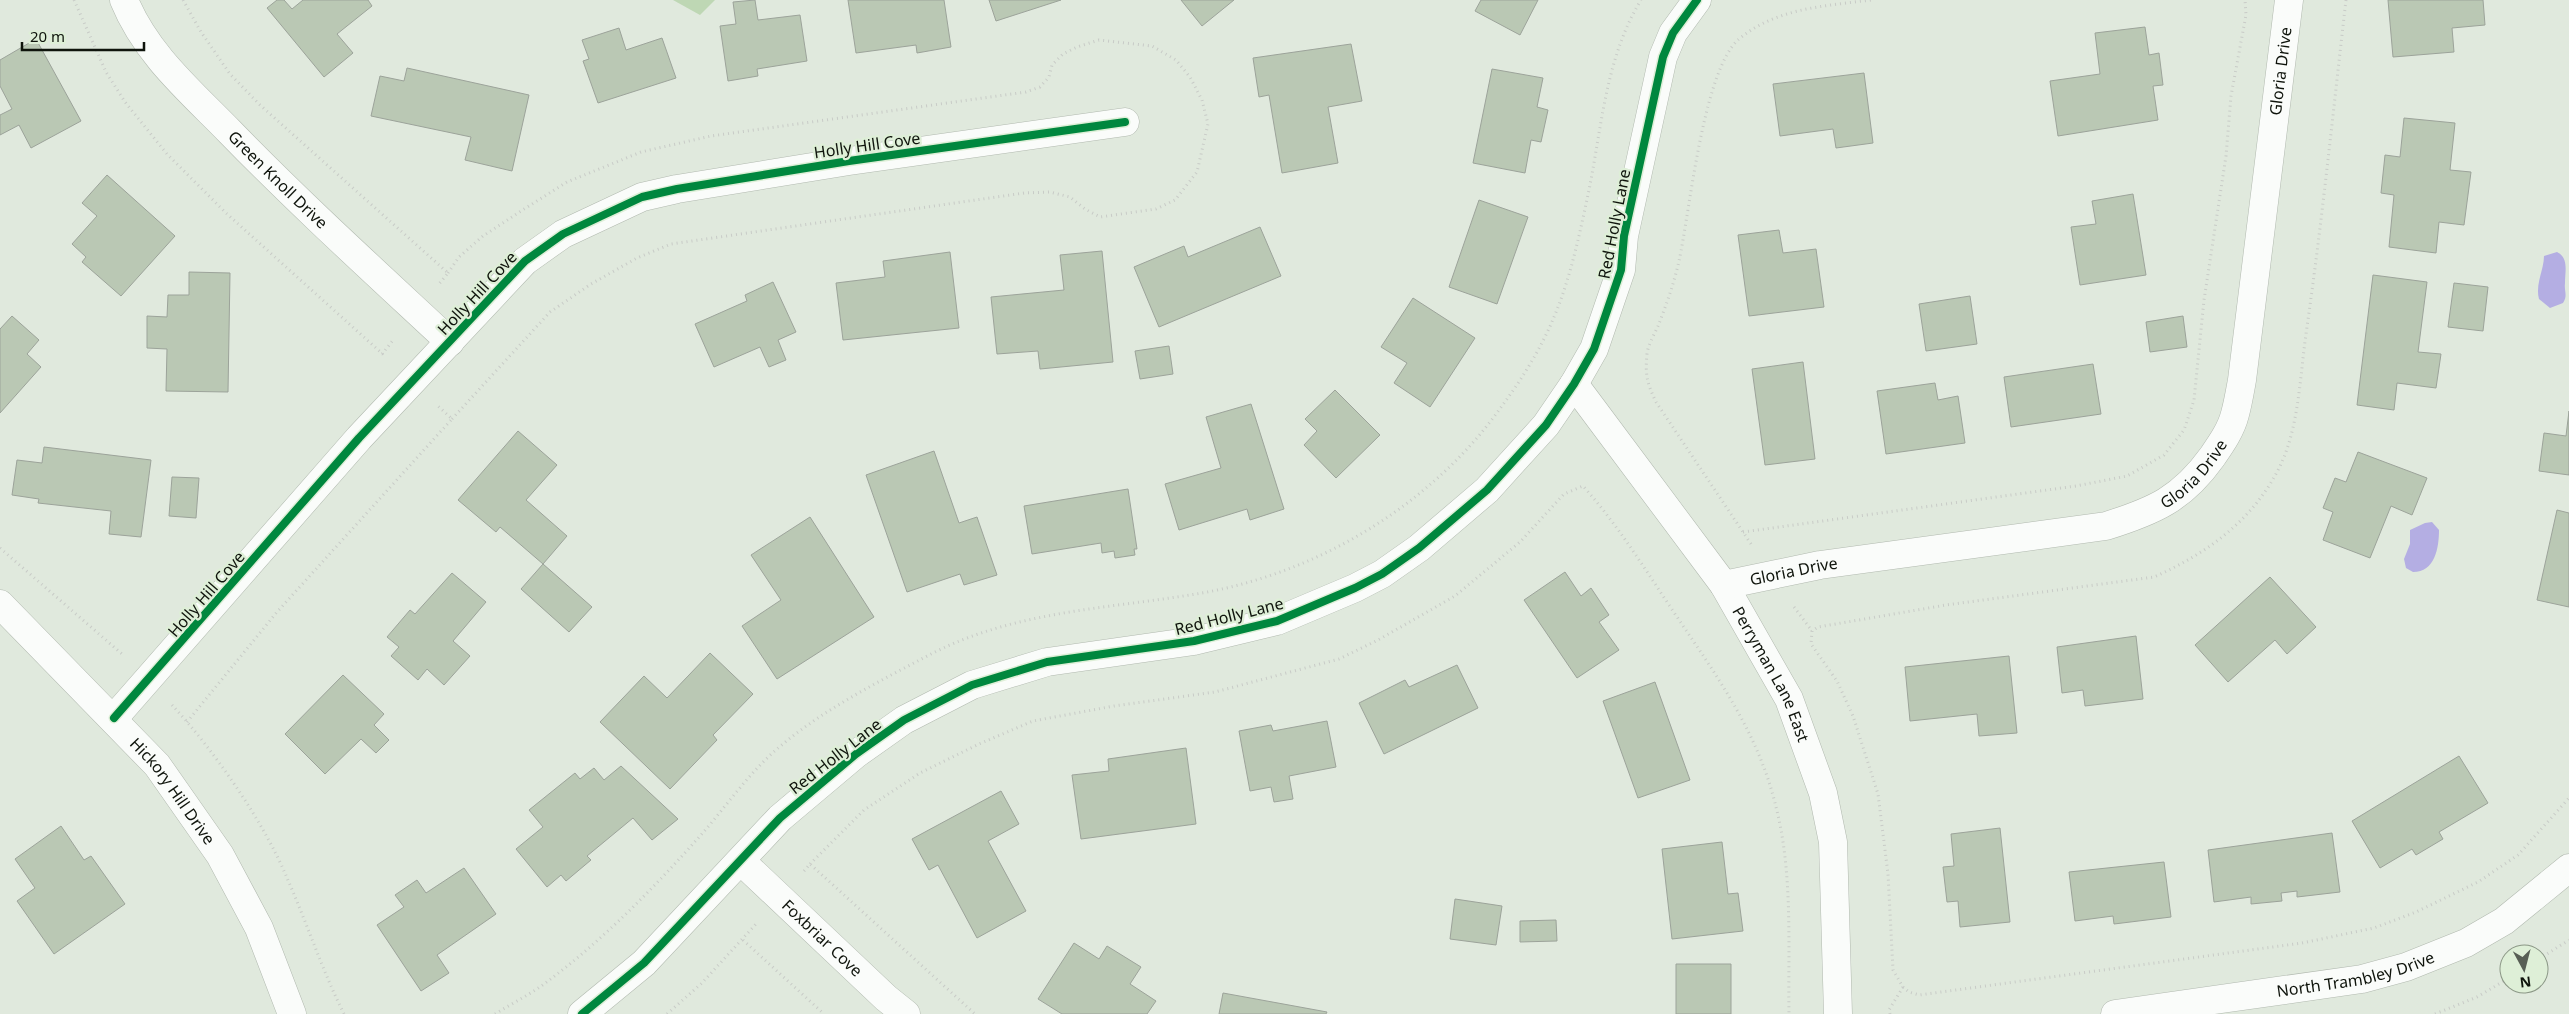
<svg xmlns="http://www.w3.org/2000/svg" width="2569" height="1014" font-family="'Noto Sans',sans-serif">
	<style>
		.green { fill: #bed7b4 }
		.water { fill: #b4aee3 }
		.building { fill: #bac8b4; stroke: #9ca39a }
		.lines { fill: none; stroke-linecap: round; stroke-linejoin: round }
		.minor-casing { stroke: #b1b9af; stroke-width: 29 }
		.path { stroke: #c8cbc7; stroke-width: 3; stroke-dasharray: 1 4; stroke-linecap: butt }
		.minor { stroke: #fafcfa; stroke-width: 28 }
		.cycleway-casing { stroke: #deefd7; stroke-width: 11 }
		.cycleway { stroke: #00873e; stroke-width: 8 }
		.labels { text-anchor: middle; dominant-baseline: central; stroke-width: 4.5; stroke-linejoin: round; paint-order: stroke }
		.street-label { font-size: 16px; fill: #0f140c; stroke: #deefd7 }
	</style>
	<rect width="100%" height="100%" fill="#e0e9dd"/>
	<!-- green -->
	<path class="green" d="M673 0H715L700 15Z"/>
	<!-- water -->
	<path class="water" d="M2557 252C2569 258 2565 271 2565 283 2564 292 2568 295 2563 303L2550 308 2539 299C2535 284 2544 270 2544 256Z
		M2432 522 2439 530C2439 548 2435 572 2413 572L2406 568 2404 559 2410 544V530L2425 523Z"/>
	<!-- building -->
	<path class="building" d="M277 0H284L292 9 303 0H368L372 6 337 34 353 53 324 77 267 8Z
		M755 0 758 20 800 15 807 61 757 69 758 76 728 81 720 26 736 24 733 2Z
		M848 0H944L951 47 917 53 916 45 856 53Z
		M989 0H1061L996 21Z
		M1181 0H1234L1202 26Z
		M1481 0H1538L1520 35 1475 11Z
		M2388 0H2483L2485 25 2452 28 2454 52 2393 57Z
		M2145 27 2149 55 2159 53 2163 85 2153 86 2158 120 2058 136 2050 81 2100 74 2095 33Z
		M619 28 626 50 662 38 676 78 598 103 583 61 589 59 582 40Z
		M36 39 81 121 31 148 19 125 0 135V115L12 109 0 86V60Z
		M1351 44 1362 101 1328 107 1338 163 1282 173 1269 95 1259 97 1253 58Z
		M407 68 529 95 512 171 465 160 471 137 371 116 380 76 404 81Z
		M1492 69 1543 78 1537 107 1548 110 1541 142 1531 140 1525 173 1473 163Z
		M1864 73 1873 143 1836 148 1833 129 1780 136 1773 84Z
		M2404 118 2455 123 2450 170 2471 172 2464 225 2439 222 2436 253 2389 247 2394 195 2381 193 2385 155 2400 157Z
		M107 175 175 236 121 296 82 262 86 257 72 244 97 216 82 203Z
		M2133 194 2146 275 2080 285 2071 227 2096 224 2092 201Z
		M1479 200 1528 217 1497 304 1449 287Z
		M1260 227 1281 276 1159 327 1134 267 1184 246 1188 257Z
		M1779 230 1783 253 1816 249 1824 307 1749 316 1738 235Z
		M1102 251 1113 362 1040 369 1038 351 997 354 991 297 1064 290 1060 255Z
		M950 252 959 328 843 340 836 283 885 277 883 261Z
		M189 272 230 273 228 392 166 391 167 349 147 348V316L167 317 168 295H189Z
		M2373 275 2427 282 2418 352 2441 354 2436 388 2397 383 2394 410 2357 405Z
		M773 282 796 332 778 340 786 360 769 367 760 347 714 367 695 324 747 301 745 295Z
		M2454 283 2488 287 2483 331 2448 327Z
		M1970 296 1977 344 1926 351 1919 304Z
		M1413 298 1475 338 1430 407 1394 383 1407 363 1381 347Z
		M12 316 39 340 27 354 41 367 0 413V329Z
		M2183 316 2187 347 2150 352 2146 322Z
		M1169 346 1173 374 1140 379 1135 351Z
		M1803 362 1815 459 1765 465 1752 369Z
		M2093 364 2101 414 2011 427 2004 377Z
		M1935 383 1938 400 1958 396 1965 443 1886 454 1877 391Z
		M1335 390 1380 435 1336 478 1304 445 1317 431 1305 419Z
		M1251 404 1284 509 1250 520 1247 509 1179 530 1165 484 1221 468 1206 417Z
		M2569 411V475L2539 471 2544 433 2566 436Z
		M518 431 557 465 526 500 567 536 543 564 500 527 496 532 458 500Z
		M44 447 151 460 141 537 109 534 111 511 38 503 39 499 12 495 17 460 42 463Z
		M934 451 959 523 977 517 997 575 964 585 960 574 907 592 866 475Z
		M2358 452 2427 478 2412 515 2391 506 2370 558 2323 540 2333 512 2323 508 2335 478 2346 482Z
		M172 477 199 478 196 518 169 516Z
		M1128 489 1137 549H1134L1135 555 1115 558 1114 551 1102 553 1101 543 1032 554 1024 506Z
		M2557 510 2569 513V607L2537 600Z
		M810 517 874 617 777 679 742 626 781 600 751 555Z
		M543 564 592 607 569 632 521 589Z
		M1565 572 1581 596 1591 588 1609 615 1599 622 1619 650 1577 678 1524 600Z
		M452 573 486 602 453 641 470 656 444 685 427 669 418 680 391 656 399 647 387 637 410 610 415 614Z
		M2270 577 2316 627 2287 654 2275 640 2228 682 2195 645Z
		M2136 636 2143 699 2085 706 2083 690 2062 693 2057 647Z
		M710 653 753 694 713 735 717 740 670 789 600 722 644 676 667 698Z
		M2009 656 2017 733 1979 736 1977 714 1910 721 1905 667Z
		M1457 665 1478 708 1384 754 1359 703 1405 680 1409 687Z
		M343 675 384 714 374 725 389 740 376 753 361 739 325 774 285 734Z
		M1655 682 1690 780 1638 798 1603 701Z
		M1327 721 1336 767 1289 776 1293 799 1274 802 1271 787 1250 791 1239 731 1271 725 1273 731Z
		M1186 748 1196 824 1081 839 1072 775 1109 771 1108 759Z
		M2459 756 2488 803 2439 832 2443 839 2416 855 2412 849 2380 868 2352 821Z
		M621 766 678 819 652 840 633 818 587 856 591 860 566 881 561 875 547 887 516 849 543 827 529 810 575 773 580 779 594 768 604 780Z
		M1001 791 1019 824 988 841 1026 911 977 938 938 865 929 870 912 839Z
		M61 826 84 860 91 856 125 904 54 954 17 901 35 888 15 859Z
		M2000 828 2010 922 1960 927 1958 901 1947 902 1943 867 1954 866 1951 834Z
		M2332 833 2340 892 2297 897V891L2281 893 2282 901 2251 904V897L2214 902 2208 850Z
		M1722 842 1728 894 1738 893 1743 931 1672 939 1662 849Z
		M2164 862 2171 917 2114 924 2113 916 2075 921 2069 872Z
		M464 868 496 914 437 955 449 973 421 991 377 925 404 907 395 895 417 880 426 893Z
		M1455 899 1502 906 1496 945 1450 939Z
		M1556 920 1557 941 1520 942V921Z
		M1074 943 1099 959 1107 946 1141 967 1130 984 1156 1001 1147 1014H1062L1038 999Z
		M1676 964H1731V1014H1676Z
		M1223 993 1327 1012 1326 1014H1219Z"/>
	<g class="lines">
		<defs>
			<g id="minor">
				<path id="s1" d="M124 0C146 54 190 91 230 132 301 205 376 273 450 342"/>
				<path id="s2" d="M1574 384 1724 585 1789 699 1823 793 1833 842 1838 1014"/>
				<path id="s3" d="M1724 585 1820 565 2106 526C2154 511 2182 499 2212 457 2221 444 2231 430 2235 414 2238 403 2240 391 2242 380L2289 0"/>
				<path id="s4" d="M0 604 157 765 220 855 259 928 292 1014"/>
				<path d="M114 718 359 438 525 261 563 234 642 197 677 189 849 161 1125 122"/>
				<path id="s5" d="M741 861 886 998 906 1014"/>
				<path d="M582 1014 644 963 780 818 856 754 904 720 972 685 1047 662 1194 641 1277 621 1355 588 1382 574 1419 548 1487 490 1546 425 1574 384 1594 349 1621 270 1624 236 1663 57 1673 33 1697 0"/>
				<path id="s6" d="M2115 1014 2362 979 2406 967 2466 943 2504 921 2569 868"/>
			</g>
		</defs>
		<!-- minor casing -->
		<use href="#minor" class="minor-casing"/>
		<!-- path -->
		<path class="path" d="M74 0 106 72 125 102 167 154 226 213 386 357
			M183 0 201 32 230 74 260 105 448 273 439 284
			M2346 0C2333 112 2322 223 2306 334 2300 376 2299 425 2281 464 2255 519 2208 553 2154 577L1946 605 1818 627 1812 631 1811 644 1837 681 1853 716 1878 794 1888 874 1893 970 1903 987 1909 992 1919 995 2302 943 2374 928 2416 912 2478 882 2518 855 2569 798
			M448 273 459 257 483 236 521 211 567 182 641 152 711 136 1026 92 1040 87 1049 77 1052 65 1063 54 1077 47 1099 40 1152 46 1176 60 1190 77 1202 100 1208 124 1197 172 1175 200 1156 209 1100 217 1085 209 1070 197 1050 192 1024 193 671 244 637 258 591 284 550 312 452 419
			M382 354 394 339
			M1743 532 2076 486 2127 476 2164 455 2184 430 2194 400 2204 300 2226 156 2231 96 2246 15 2245 0
			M1751 544 1656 402C1647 383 1645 375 1647 354 1648 345 1654 335 1658 326 1666 306 1674 283 1679 261 1690 211 1703 70 1739 39 1776 8 1825 6 1871 0
			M0 548 122 654
			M1794 607 1812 631
			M172 705C213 749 264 822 287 878 307 923 322 970 344 1014
			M187 722 277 612 452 419 438 406
			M810 864 864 810 920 773 979 744 1033 721 1114 706 1215 692 1339 659 1378 640 1455 596 1520 542 1564 494 1583 486C1617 524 1643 566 1671 608 1714 672 1758 731 1776 807 1793 873 1788 946 1789 1014
			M804 871 810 864 975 1014
			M743 940 824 1014
			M2539 959 2569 940
			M495 1014C511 1004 529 995 544 984 601 942 653 889 700 836 725 808 748 774 777 749 822 710 878 682 931 654 1015 611 1105 609 1196 594 1314 575 1429 507 1499 410 1520 382 1541 349 1554 317 1571 277 1580 232 1589 190 1602 125 1606 57 1641 0
			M667 1014 702 983 756 924
			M1890 1014 1889 1010 1903 987
			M2435 1014 2477 997 2509 978"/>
		<!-- minor -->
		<use href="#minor" class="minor"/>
		<defs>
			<path id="cycleway" d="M114 718 359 438 525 261 563 234 642 197 677 189 849 161 1125 122
				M582 1014 644 963 780 818 856 754 904 720 972 685 1047 662 1194 641 1277 621 1355 588 1382 574 1419 548 1487 490 1546 425 1574 384 1594 349 1621 270 1624 236 1663 57 1673 33 1697 0"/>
		</defs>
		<!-- cycleway casing -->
		<use href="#cycleway" class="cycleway-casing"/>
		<!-- cycleway -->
		<use href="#cycleway" class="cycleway"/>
	</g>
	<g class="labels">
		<!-- street labels -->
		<g class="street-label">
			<text stroke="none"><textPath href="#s3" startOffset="911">Gloria Drive</textPath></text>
			<text transform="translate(867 145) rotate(-8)">Holly Hill Cove</text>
			<text stroke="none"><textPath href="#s1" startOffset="238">Green Knoll Drive</textPath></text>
			<text transform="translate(1614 224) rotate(-79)">Red Holly Lane</text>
			<text transform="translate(477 293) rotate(-47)">Holly Hill Cove</text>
			<text stroke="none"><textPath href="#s3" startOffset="491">Gloria Drive</textPath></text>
			<text stroke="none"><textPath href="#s3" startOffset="71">Gloria Drive</textPath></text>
			<text transform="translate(206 594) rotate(-49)">Holly Hill Cove</text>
			<text transform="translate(1229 616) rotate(-14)">Red Holly Lane</text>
			<text stroke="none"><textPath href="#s2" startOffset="352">Perryman Lane East</textPath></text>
			<text transform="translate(835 756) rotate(-38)">Red Holly Lane</text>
			<text stroke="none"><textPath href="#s4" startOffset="255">Hickory Hill Drive</textPath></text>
			<text stroke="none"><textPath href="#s5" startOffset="112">Foxbriar Cove</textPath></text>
			<text stroke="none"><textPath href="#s6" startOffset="244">North Trambley Drive</textPath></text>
		</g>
	</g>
	<!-- north arrow -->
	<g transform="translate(2524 969) rotate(173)"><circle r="24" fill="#deefd7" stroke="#8b9786"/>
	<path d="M0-4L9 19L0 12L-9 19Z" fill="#585f55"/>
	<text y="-8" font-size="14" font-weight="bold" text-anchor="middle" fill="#0f140c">N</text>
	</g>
	<!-- scale -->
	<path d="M22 42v8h122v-8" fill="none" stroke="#0f140c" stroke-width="2.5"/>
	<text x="30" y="42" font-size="15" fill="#0f140c" stroke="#deefd7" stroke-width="4" paint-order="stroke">20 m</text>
</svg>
